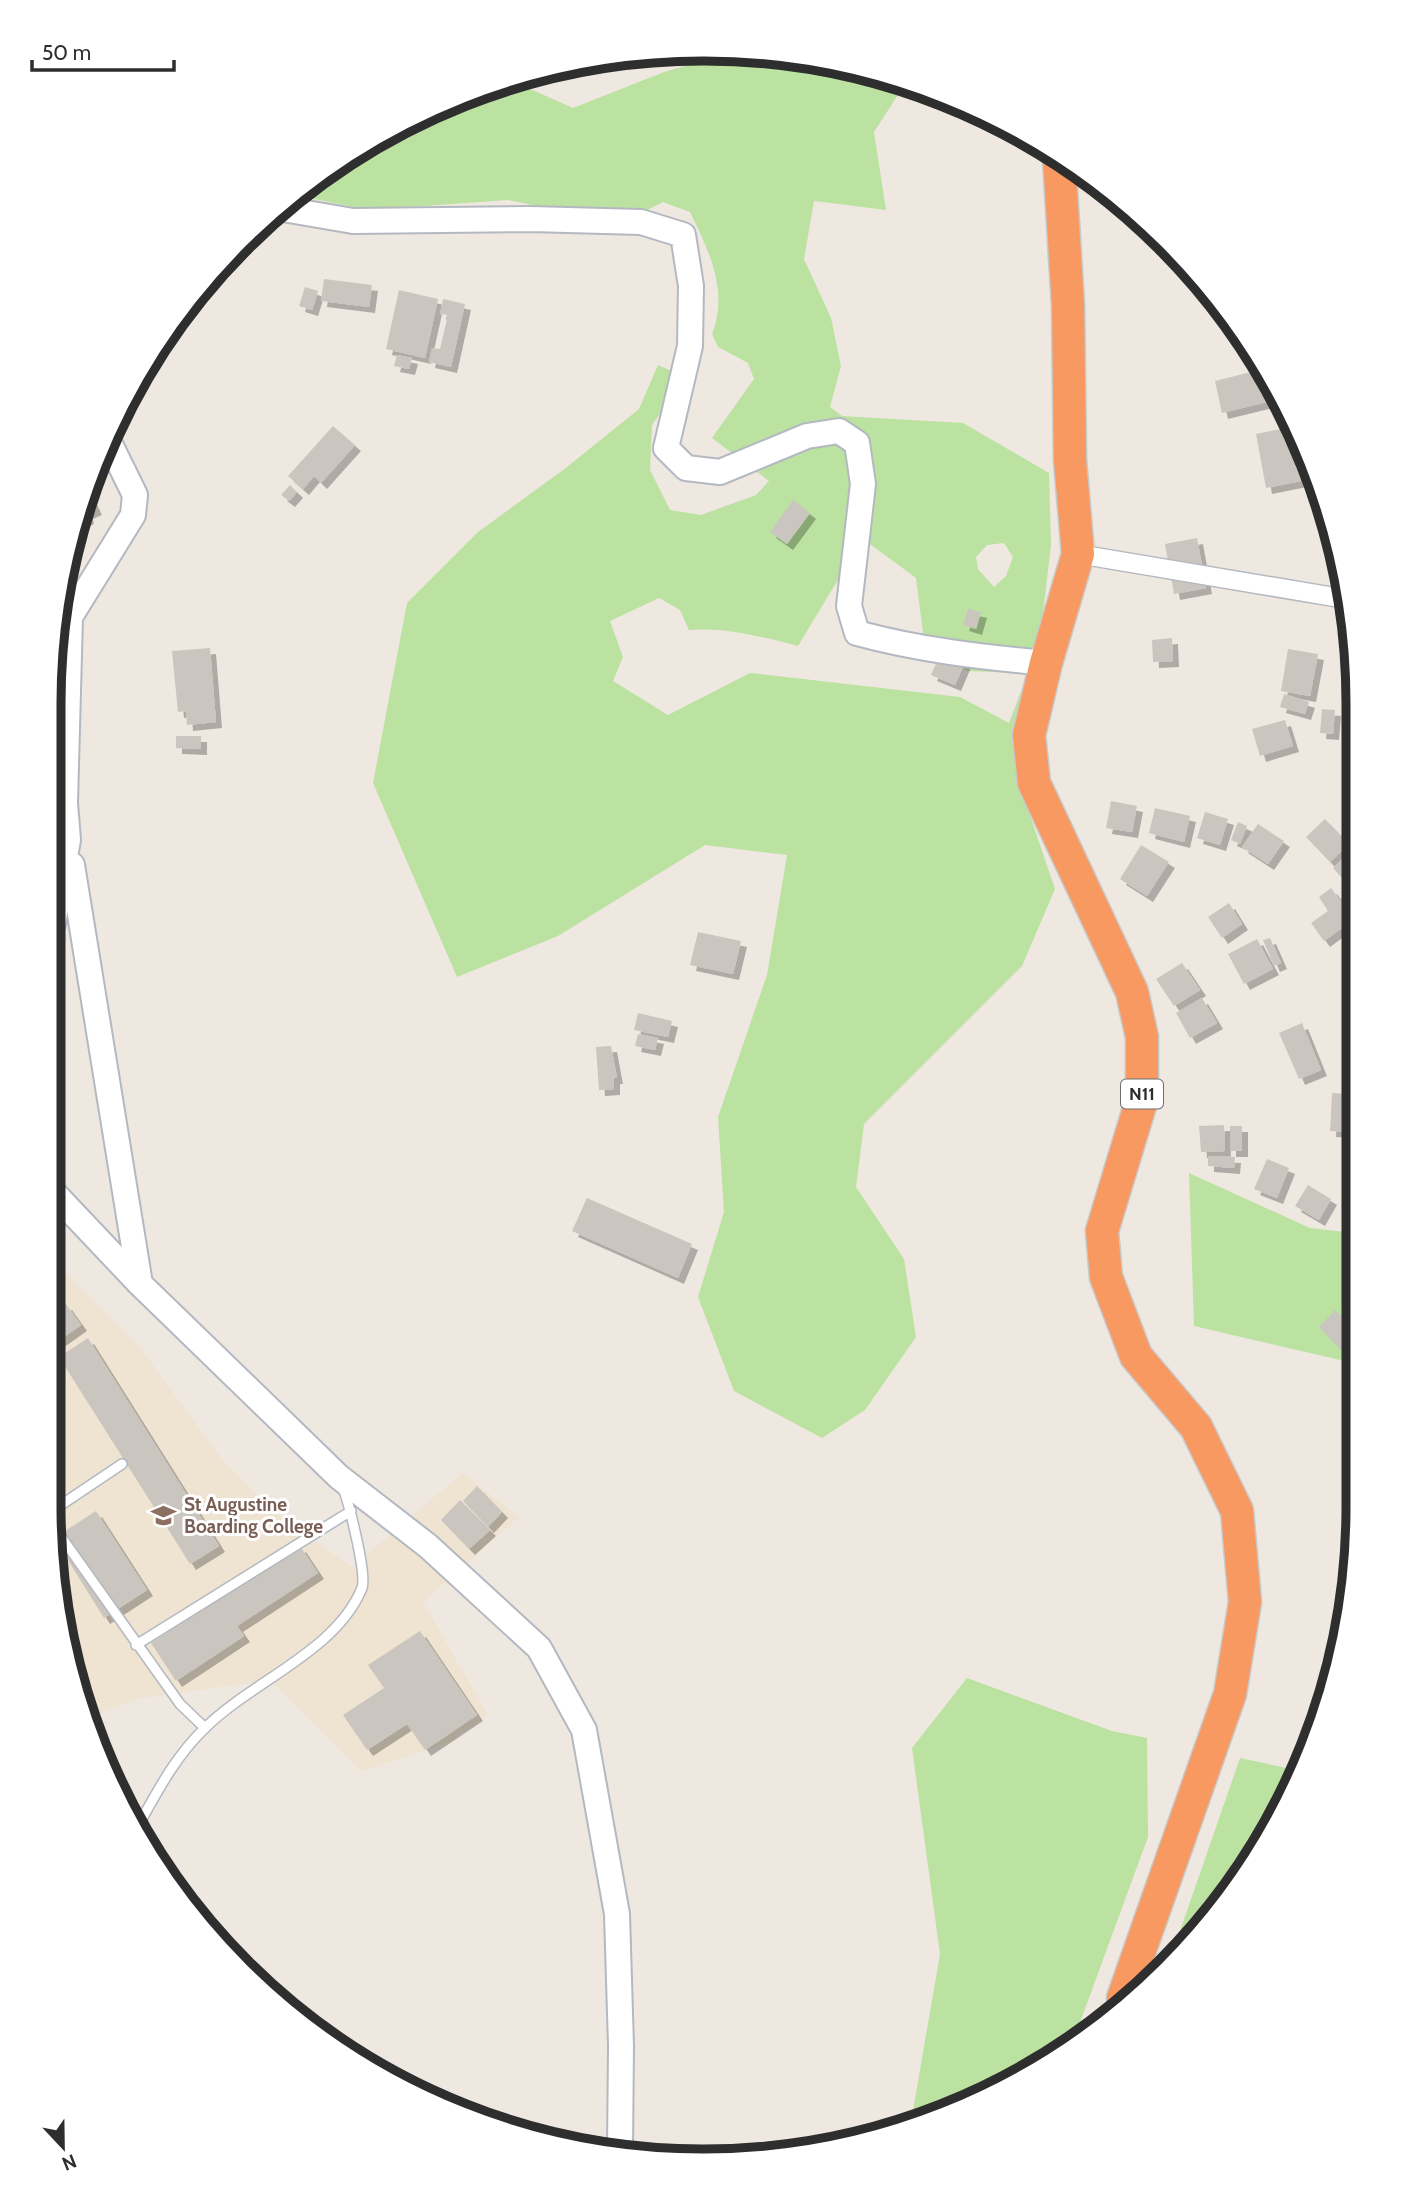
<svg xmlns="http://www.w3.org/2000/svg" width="1407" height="2210" font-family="Cabin,sans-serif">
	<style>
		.education { fill: #efe3d2 }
		.green { fill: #bbe2a0; fill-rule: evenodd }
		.building { fill: #cac6bf; filter: url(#shadow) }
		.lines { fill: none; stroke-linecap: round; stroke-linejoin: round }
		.lane-casing { stroke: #b4b8c0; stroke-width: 12 }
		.street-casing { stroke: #b4b8c0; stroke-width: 21 }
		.secondary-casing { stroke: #b4b8c0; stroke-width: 28 }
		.highway-casing { stroke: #c9c9c9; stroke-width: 35 }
		.lane { stroke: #fff; stroke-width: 9 }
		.street { stroke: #fff; stroke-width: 18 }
		.secondary { stroke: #fff; stroke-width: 24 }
		.highway { stroke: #f89962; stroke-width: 32 }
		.labels { text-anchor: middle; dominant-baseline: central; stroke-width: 6; stroke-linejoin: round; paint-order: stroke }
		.shield { fill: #fff; stroke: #6d6d6d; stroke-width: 2 }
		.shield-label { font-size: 18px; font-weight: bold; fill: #2e2e2e }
		.education-label { font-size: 19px; font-weight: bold; fill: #785e54; stroke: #fff; text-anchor: start }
		.rim { fill: none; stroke: #2e2e2e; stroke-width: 9 }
	</style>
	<defs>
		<filter id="shadow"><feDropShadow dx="6" dy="6" stdDeviation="0" flood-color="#0004"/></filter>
	</defs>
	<rect width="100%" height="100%" fill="#eee8e1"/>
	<!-- education -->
	<path class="education" d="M51 1258 139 1346 221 1458 275 1513 352 1567 463 1473 519 1517 423 1602 488 1715 447 1744 361 1771 270 1680 135 1699 85 1720 49 1506Z"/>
	<!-- green -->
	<path class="green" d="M747 50 873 71 905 84 874 132 886 210 814 201 804 259 831 318 841 366 830 407 842 416 963 423 1049 473 1051 545 1022 792 1055 889 1022 966 864 1124 856 1187 904 1259 916 1337 865 1410 822 1438 734 1391 698 1297 724 1212 718 1117 767 975 787 855 705 845 558 936 457 977 373 783 407 603 478 532 567 467 639 409 658 365 685 377 652 425 650 470 670 510 701 515 756 495 769 481 712 438 754 379 748 363 718 347 712 334C729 291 709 251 690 212L663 202 622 223 508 200 368 210 295 195 377 136 493 84 510 80 573 108 664 72 695 63 709 52ZM1004 543 1013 557 1006 576 994 587 978 569 976 557 987 545ZM870 544 916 578 923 633 967 671 1028 673 1009 723 960 697 750 673 668 715 613 681 623 657 610 621 659 598 680 610 689 630C726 627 763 637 798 646L836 583Z
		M1189 1173 1310 1228 1354 1233 1353 1363 1194 1326Z
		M1330 1676 1308 1757 1223 1905 1173 1951 1240 1758 1296 1770Z
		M967 1678 1112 1731 1147 1738 1148 1837 1071 2047 911 2122 940 1954 912 1748Z"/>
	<!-- building -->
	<path class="building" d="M324 279 372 285 369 307 321 301Z
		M305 287 318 291 312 310 299 306Z
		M399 290 438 299 425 358 386 349Z
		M443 299 465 304 451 367 429 362 432 348 440 349 448 315 440 314Z
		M397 355 412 358 409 369 394 366Z
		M1263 369 1271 401 1222 413 1215 381Z
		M333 426 355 445 321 483 314 476 303 489 288 476Z
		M1291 427 1301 481 1266 488 1256 434Z
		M290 485 297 492 289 501 281 495Z
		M88 492 96 509 87 513 88 518 81 522Z
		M793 500 810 513 787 544 770 532Z
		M1197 538 1206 588 1174 594 1165 544Z
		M968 609 981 612 976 629 963 625Z
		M1172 638 1173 661 1153 662 1152 640Z
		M210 648 216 722 187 725 186 711 178 712 172 651Z
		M943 648 967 657 955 685 931 675Z
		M1288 649 1318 654 1310 696 1281 691Z
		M1284 694 1309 702 1305 714 1280 707Z
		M1322 709 1335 710 1333 734 1320 733Z
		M1347 711 1356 713V741L1342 738Z
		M1285 720 1293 746 1260 756 1252 729Z
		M176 736H201V749L176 748Z
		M1111 801 1137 806 1132 832 1106 828Z
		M1155 808 1190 816 1184 842 1149 833Z
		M1205 812 1228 819 1220 845 1197 838Z
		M1325 819 1349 844 1330 862 1306 837Z
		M1238 822 1247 826 1240 844 1231 840Z
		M1258 824 1284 841 1268 864 1242 847Z
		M1141 845 1169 862 1147 896 1120 879Z
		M1356 847V867L1343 879 1333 868Z
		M1331 888 1354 919 1324 941 1311 923 1328 911 1319 897Z
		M1229 903 1242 924 1222 938 1208 917Z
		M698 932 741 941 733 974 690 965Z
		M1270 938 1281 963 1274 966 1263 940Z
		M1257 939 1273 969 1244 984 1228 954Z
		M1182 963 1200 990 1174 1006 1156 979Z
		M1202 998 1217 1023 1190 1038 1176 1013Z
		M638 1013 672 1021 668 1037 634 1030Z
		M1302 1023 1321 1070 1299 1079 1279 1033Z
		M638 1034 658 1038 655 1050 635 1046Z
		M611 1046 617 1078H614V1089L599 1090 596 1047Z
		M1355 1050V1080L1354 1081 1347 1052Z
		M1332 1093 1355 1094 1354 1132 1330 1131Z
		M1224 1125 1225 1151 1201 1152 1199 1126Z
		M1230 1126H1242V1151H1230Z
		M1208 1156 1235 1157 1234 1168 1208 1166Z
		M1267 1159 1289 1168 1277 1198 1254 1189Z
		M1308 1185 1331 1199 1319 1220 1295 1206Z
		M587 1198 692 1244 678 1278 572 1231Z
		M66 1304 81 1325 50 1347V1315Z
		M1335 1310 1354 1328V1340L1342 1351 1319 1327Z
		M88 1338 219 1546 190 1564 59 1357Z
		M477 1486 502 1512 488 1527 463 1501Z
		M460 1500 490 1530 469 1549 441 1520Z
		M96 1511 147 1590 104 1618 54 1538Z
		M300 1546 318 1573 237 1626 244 1636 176 1681 151 1643Z
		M420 1631 477 1715 425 1750 407 1724 367 1750 343 1715 384 1688 368 1665Z"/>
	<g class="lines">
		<defs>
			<path id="lane" d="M50 1516 52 1511 122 1464
				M52 1524 180 1704 205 1728
				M136 1645 351 1511
				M138 1826C157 1792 175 1757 204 1729 250 1682 336 1652 362 1588 367 1574 349 1504 343 1488"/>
			<path id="street" d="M1078 554 1346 599"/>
			<path id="secondary" d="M277 208 353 221 530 219 641 222 683 235 691 286 690 346 666 448 686 468 720 472 807 436 839 431 857 443 863 484 849 606 857 633C919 650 982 657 1046 663
				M72 865 140 1284
				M53 924 68 840 65 803 70 617 133 515 135 495 107 438
				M51 1190 140 1284 339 1477 428 1546 539 1648 584 1730 617 1914 621 2046 620 2151"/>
			<path id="highway" d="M1059 158 1068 305 1070 460 1078 554 1046 663 1029 735 1034 783 1132 992 1142 1037V1099L1102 1231 1106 1277 1136 1356 1196 1427 1237 1511 1245 1602 1230 1694 1123 1998"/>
		</defs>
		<!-- lane casing -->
		<use href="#lane" class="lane-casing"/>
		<!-- street casing -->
		<use href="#street" class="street-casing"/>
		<!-- secondary casing -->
		<use href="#secondary" class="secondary-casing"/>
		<!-- highway casing -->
		<use href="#highway" class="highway-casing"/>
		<!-- lane -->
		<use href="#lane" class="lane"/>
		<!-- street -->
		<use href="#street" class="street"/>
		<!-- secondary -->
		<use href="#secondary" class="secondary"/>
		<!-- highway -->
		<use href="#highway" class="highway"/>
	</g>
	<!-- icons -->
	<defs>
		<symbol id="school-bare" viewBox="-9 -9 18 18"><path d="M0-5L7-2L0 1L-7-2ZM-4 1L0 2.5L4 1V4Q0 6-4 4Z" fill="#8d6e63" stroke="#fff" stroke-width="2.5" paint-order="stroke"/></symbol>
	</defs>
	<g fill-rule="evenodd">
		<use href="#school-bare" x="146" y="1498" width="35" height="35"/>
	</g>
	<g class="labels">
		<!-- shield labels -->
		<rect class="shield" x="1121" y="1079.5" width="42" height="29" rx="5"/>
		<g class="shield-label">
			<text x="1142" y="1094">N11</text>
		</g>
		<!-- education labels -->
		<g class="education-label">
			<text x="184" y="1504">St Augustine<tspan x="184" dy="22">Boarding College</tspan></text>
		</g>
	</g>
	<!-- crop -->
	<path d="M0 0H1407V2210H0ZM703 61H704A642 642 0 0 1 1346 703V1507A642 642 0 0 1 704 2149H703A642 642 0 0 1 61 1507V703A642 642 0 0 1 703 61Z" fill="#fff" fill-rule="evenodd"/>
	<path class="rim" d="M703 61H704A642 642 0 0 1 1346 703V1507A642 642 0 0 1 704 2149H703A642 642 0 0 1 61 1507V703A642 642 0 0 1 703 61Z"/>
	<!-- north arrow -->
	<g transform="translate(63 2147) rotate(158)" stroke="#ffffff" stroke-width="5" paint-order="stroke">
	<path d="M0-5L12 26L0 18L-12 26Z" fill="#2e2e2e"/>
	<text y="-10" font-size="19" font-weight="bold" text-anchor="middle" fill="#2e2e2e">N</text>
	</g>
	<!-- scale -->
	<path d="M32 60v10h142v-10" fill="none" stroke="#2e2e2e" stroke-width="3.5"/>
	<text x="42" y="60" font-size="21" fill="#2e2e2e" stroke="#ffffff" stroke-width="5" paint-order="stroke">50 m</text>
</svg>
